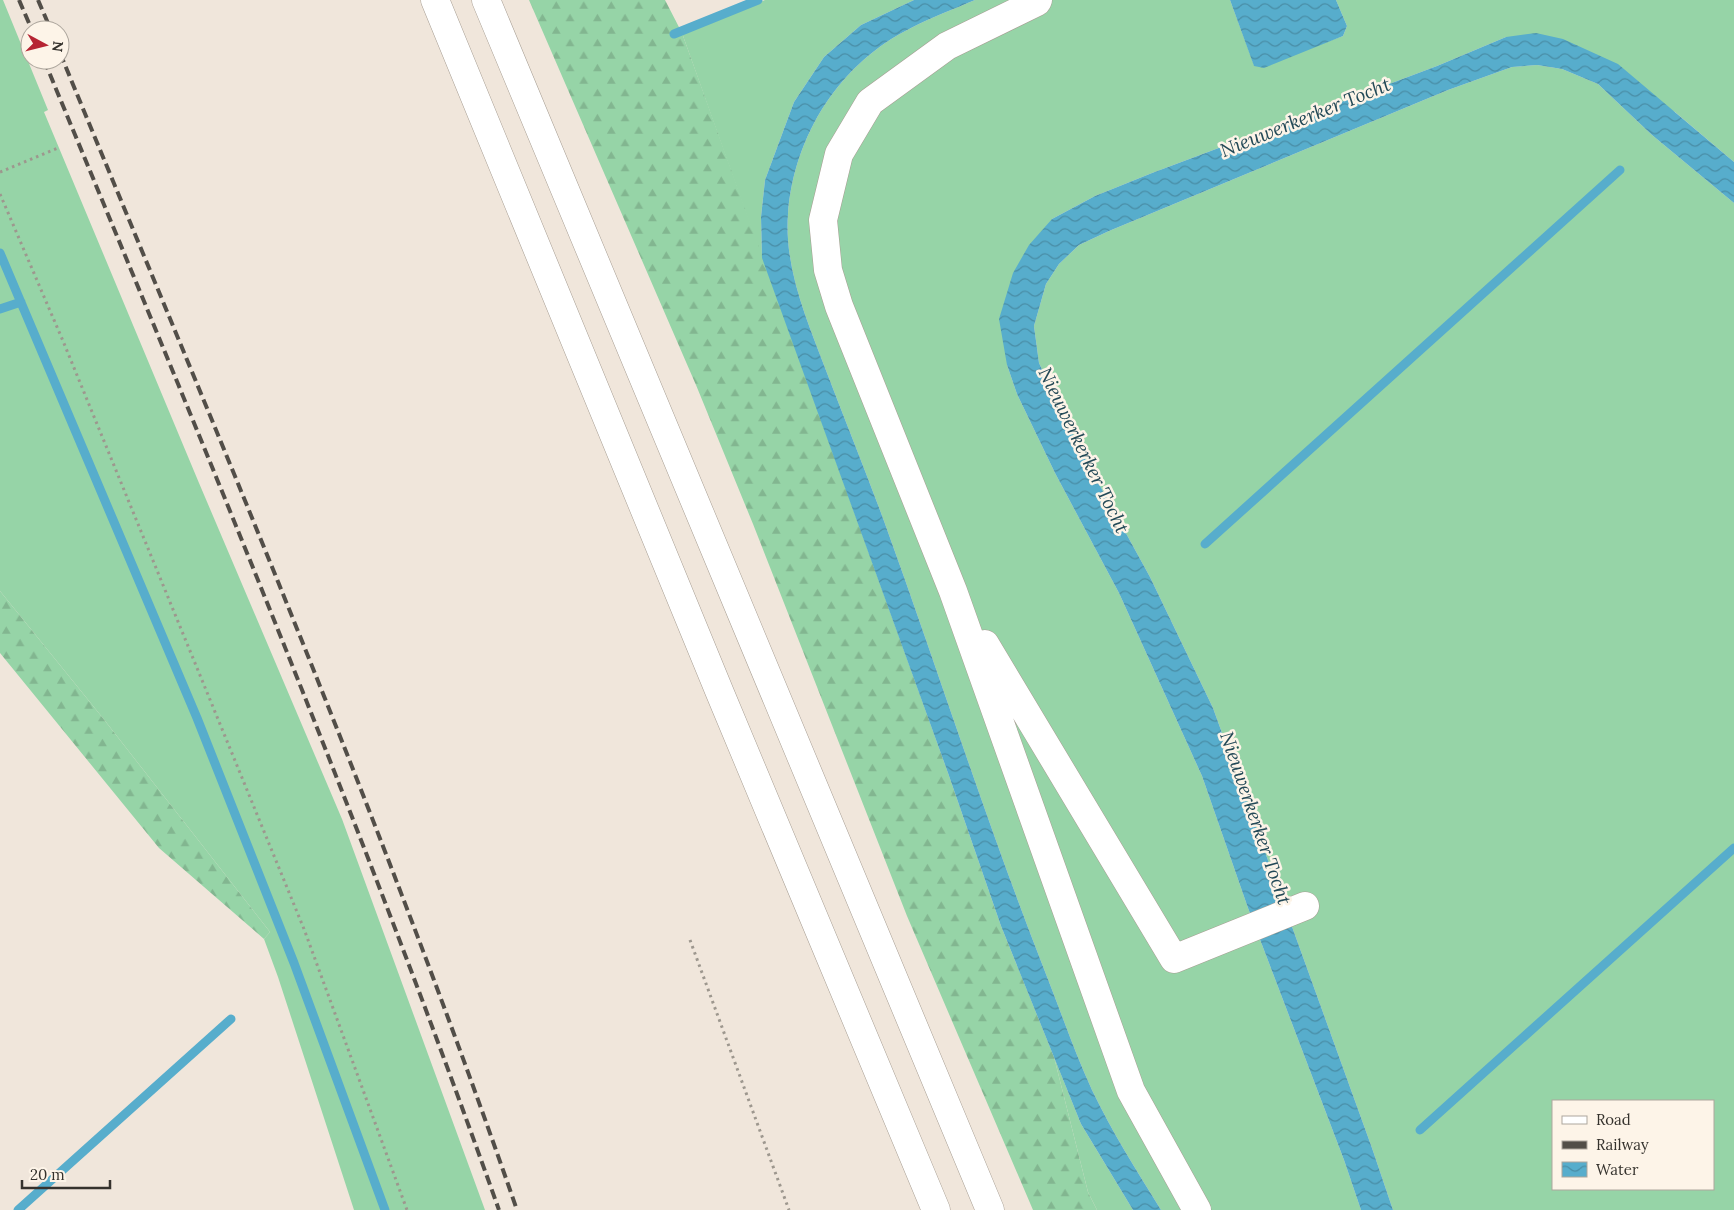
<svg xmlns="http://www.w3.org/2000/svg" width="1734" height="1210" font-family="Lora,serif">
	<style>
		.grass { fill: #96d4a7; fill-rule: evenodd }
		.forest { fill: url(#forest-firs) }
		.water { fill: url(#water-waves) }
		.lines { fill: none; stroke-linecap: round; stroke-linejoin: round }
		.stream { stroke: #57adcc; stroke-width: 9 }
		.minor-casing { stroke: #a79e93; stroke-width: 29 }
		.highway-casing { stroke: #a79e93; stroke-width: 29 }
		.path { stroke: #9d978e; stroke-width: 3; stroke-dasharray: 2.5 4; stroke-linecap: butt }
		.minor { stroke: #fff; stroke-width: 28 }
		.highway { stroke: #fff; stroke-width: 28 }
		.rail { stroke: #524e48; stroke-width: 4; stroke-dasharray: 10 5; stroke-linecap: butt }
		.labels { text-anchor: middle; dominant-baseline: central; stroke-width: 5; stroke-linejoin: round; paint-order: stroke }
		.water-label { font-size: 19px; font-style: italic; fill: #234957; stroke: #fdf4e8 }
	</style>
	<defs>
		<pattern id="forest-firs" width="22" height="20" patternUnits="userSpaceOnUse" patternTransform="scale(1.25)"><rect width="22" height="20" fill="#96d4a7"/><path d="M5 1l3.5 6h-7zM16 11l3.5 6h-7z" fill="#82b690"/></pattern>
		<pattern id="water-waves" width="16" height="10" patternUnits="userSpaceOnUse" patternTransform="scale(1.25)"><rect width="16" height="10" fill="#57adcc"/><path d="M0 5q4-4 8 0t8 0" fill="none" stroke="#498da6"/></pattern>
	</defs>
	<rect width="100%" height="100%" fill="#f0e6db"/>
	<!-- grass -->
	<path class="grass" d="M0 0H3L48 110 44 112 199 483 342 819 485 1210H354L278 977 264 939 270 932 102 717 0 591Z
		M765 0H914L861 25 824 57 794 102 765 180 761 217 762 258 682 33Z
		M975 0H1230L1254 65 1305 50 1343 36 1347 26 1336 0H1734V162L1675 112 1506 37 1437 66 1152 173 1095 196 1052 219 1007 365 1017 394 1055 473 1119 593 1202 776 1248 908 1344 1160 1361 1210H1161C1137 1171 1112 1132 1092 1090 1074 1051 1060 1009 1044 969 986 821 938 670 884 521 866 472 846 423 827 373 808 322 784 270 788 214 794 135 840 63 911 28 932 17 954 9 975 0Z
		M1537 65 1562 69 1598 84 1652 135 1734 203V1210H1393L1372 1148 1213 708 1150 577 1083 455 1039 363 1034 326 1046 284 1059 264 1079 245 1109 231 1448 90 1512 67ZM1553 1101H1713V1189H1553Z
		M1054 1057 1081 1124 1133 1210H1097L1088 1192Z"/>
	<!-- forest -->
	<path class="forest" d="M529 0H665L682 33 948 773 1001 926 1054 1057 1088 1192 1097 1210H1033L907 916 753 524 696 385Z
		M0 591 102 717 270 932 264 939 159 848 0 653Z"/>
	<!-- water -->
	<path class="water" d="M914 0H975C954 9 932 17 911 28 840 63 794 135 788 214 784 270 808 322 827 373 846 423 866 472 884 521 938 670 986 821 1044 969 1060 1009 1074 1051 1092 1090 1112 1132 1137 1171 1161 1210H1133L1081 1124 1001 926 948 773 762 258 761 217 765 180 794 102 824 57 861 25Z
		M1230 0H1336L1347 26 1343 36 1264 68 1254 66Z
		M1536 33 1563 39 1618 64 1734 162V203L1652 135 1598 84 1562 69 1537 65 1512 67 1448 90 1109 231 1079 245 1059 264 1046 284 1034 326 1039 363 1083 455 1150 577 1213 708 1372 1148 1393 1210H1361L1344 1160 1248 908 1202 776 1119 593 1055 473 1017 394 1007 365 999 319 1013 273 1029 245 1052 219 1095 196 1152 173 1437 66 1506 37Z"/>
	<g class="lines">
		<!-- stream -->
		<path class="stream" d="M674 34 758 0
			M0 253 197 718 294 963 385 1210
			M0 309 21 302
			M1205 544 1620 170
			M1420 1130 1734 848
			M18 1210 231 1019"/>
		<defs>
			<path id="minor" d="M1038 0 1037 2 947 46 870 102 839 154 823 220 828 270 839 306 953 591 1131 1091 1197 1210
				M985 644 1174 959 1305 906"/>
			<path id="highway" d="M435 0 720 693 936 1210
				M486 0 990 1210"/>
		</defs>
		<!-- minor casing -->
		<use href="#minor" class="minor-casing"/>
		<!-- highway casing -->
		<use href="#highway" class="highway-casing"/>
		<!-- path -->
		<path class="path" d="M0 172 58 148
			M0 194 63 341 304 929 407 1210
			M690 940 789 1210"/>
		<!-- minor -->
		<use href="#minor" class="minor"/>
		<!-- highway -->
		<use href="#highway" class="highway"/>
		<!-- rail -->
		<path class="rail" d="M19 0 32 30
			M38 0 51 30
			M60 53C218 436 381 818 517 1210
			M44 60C202 441 361 822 499 1210"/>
	</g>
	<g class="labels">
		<!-- water labels -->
		<g class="water-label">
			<text transform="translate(1305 117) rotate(-22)">Nieuwerkerker Tocht</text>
			<text transform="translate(1084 450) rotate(64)">Nieuwerkerker Tocht</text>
			<text transform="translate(1256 818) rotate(71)">Nieuwerkerker Tocht</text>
		</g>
	</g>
	<!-- legend -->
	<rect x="1552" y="1100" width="162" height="90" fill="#fdf4e8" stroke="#ada69d"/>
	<rect x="1562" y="1116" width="25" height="8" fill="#ffffff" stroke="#ada69d"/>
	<text x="1596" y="1125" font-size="15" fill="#35322d">Road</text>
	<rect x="1562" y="1141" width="25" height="8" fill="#524e48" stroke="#ada69d"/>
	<text x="1596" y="1150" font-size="15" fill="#35322d">Railway</text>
	<rect x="1562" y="1162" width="25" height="15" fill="url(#water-waves)" stroke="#ada69d"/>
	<text x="1596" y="1175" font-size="15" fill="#35322d">Water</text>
	<!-- north arrow -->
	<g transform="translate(45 45) rotate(97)"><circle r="24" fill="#fdf4e8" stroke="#ada69d"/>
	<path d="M0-4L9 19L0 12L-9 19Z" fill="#b62433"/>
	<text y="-8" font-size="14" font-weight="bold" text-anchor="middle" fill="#35322d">N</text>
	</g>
	<!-- scale -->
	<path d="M22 1180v8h88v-8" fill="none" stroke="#35322d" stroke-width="2.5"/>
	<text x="30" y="1180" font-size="15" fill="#35322d" stroke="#fdf4e8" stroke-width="4" paint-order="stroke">20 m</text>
</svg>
